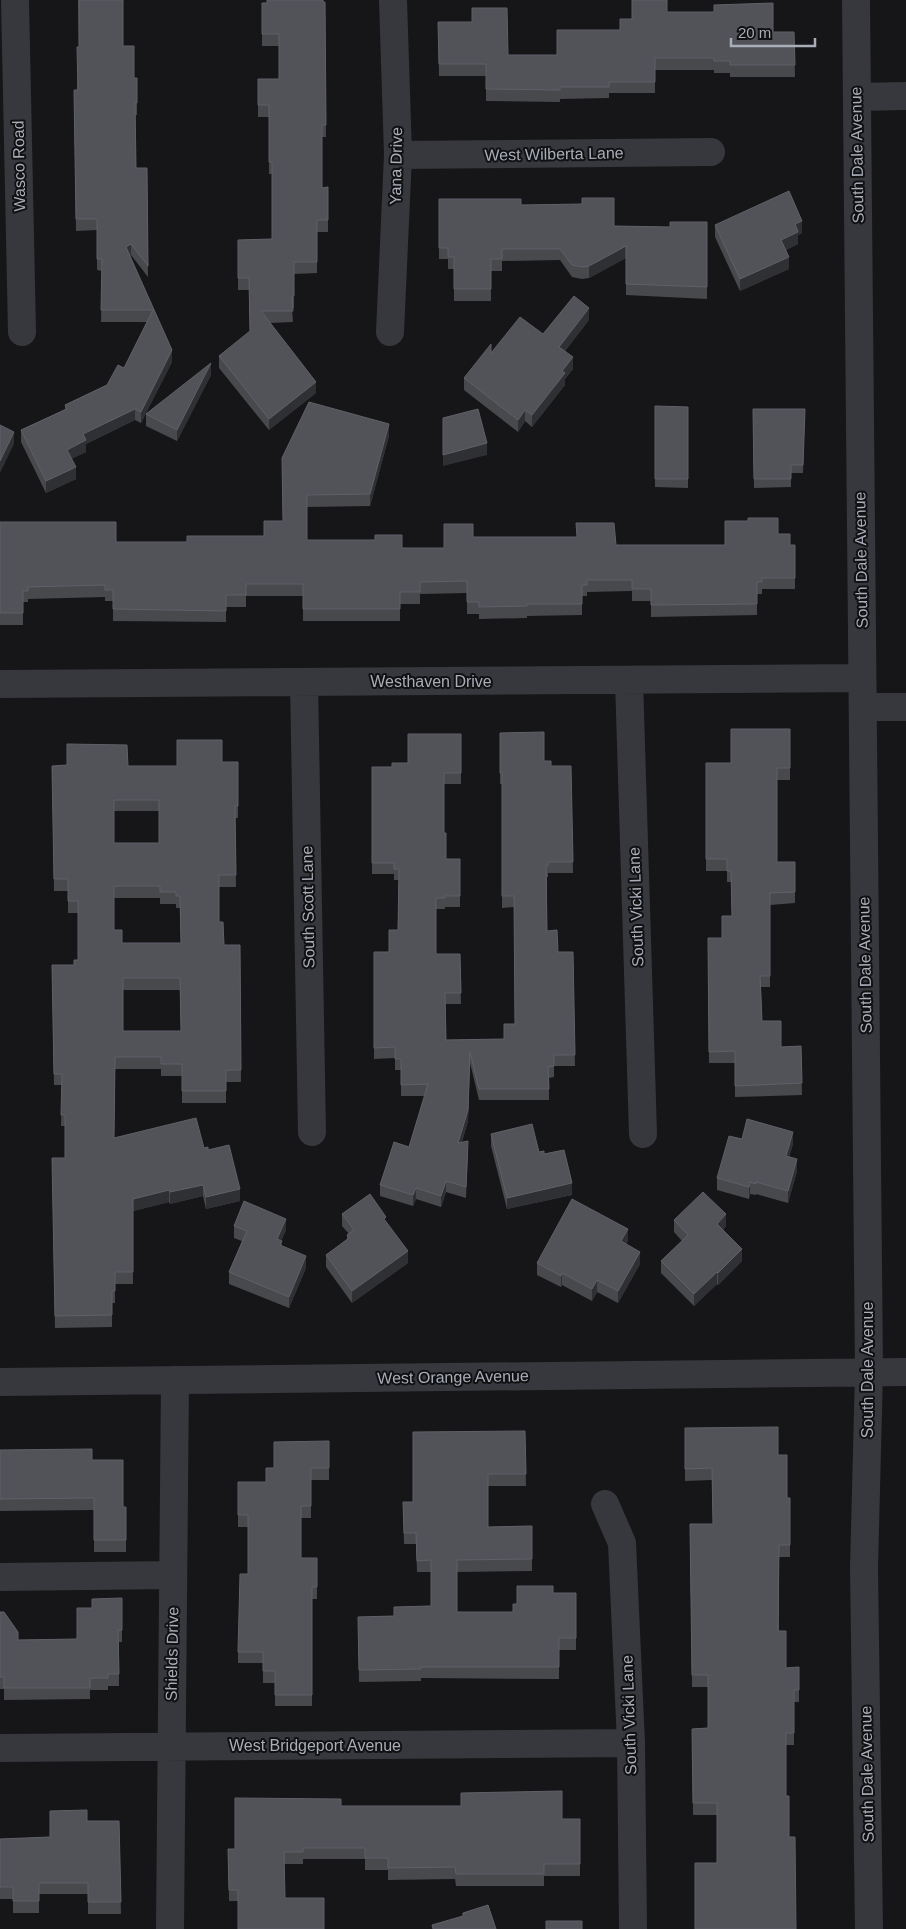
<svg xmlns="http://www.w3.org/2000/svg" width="906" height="1929" font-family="Arial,sans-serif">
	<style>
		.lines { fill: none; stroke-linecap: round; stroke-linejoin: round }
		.minor { stroke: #37383d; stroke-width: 28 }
		.wall { fill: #47494d; fill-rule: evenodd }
		.shaded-wall { fill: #2f3033 }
		.building { fill: #525359; stroke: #5f6168; fill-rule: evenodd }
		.labels { text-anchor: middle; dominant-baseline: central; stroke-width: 4; stroke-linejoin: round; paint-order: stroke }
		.street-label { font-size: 16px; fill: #a8adb8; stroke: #111113 }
	</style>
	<rect width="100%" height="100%" fill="#161618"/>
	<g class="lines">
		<!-- minor -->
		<path class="minor" d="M15 0 22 332
			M856 0 869 1372 864 1568 869 1929
			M857 97 906 96
			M398 155 711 152
			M390 332 398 155 393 0
			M629 680 643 1134
			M304 682 312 1132
			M0 684 862 678
			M863 707H906
			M0 1382 906 1372
			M605 1504 622 1543 631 1743 633 1929
			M0 1577 173 1575
			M0 1748 631 1743
			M170 1929 175 1380"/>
	</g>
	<!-- wall -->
	<path class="wall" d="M71 0H123V46L134 78H137V115H135L136 168H147L148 277 131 255 130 256 172 350V362L141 423 135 420 86 444V452L71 459 76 479 46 493 21 442V430L65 409V405L107 385 124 368 147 322H101L102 271 97 270V230L76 231 74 90H77L79 47 78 0Z
		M325 2 326 137H322V188L328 187V232H317V273L294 274V308H292L293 322 270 323 316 393 269 430 219 368V356L250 332 249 290H238V240L272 239V174H269V117H258V79H279V46H262V3Z
		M667 12 773 32H794L795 77H730V73H714V70H655V93H609V98L560 99V102L486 101V76H439L438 22 508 55H557L620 30 632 19Z
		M439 199 521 205 614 226 670 227 707 222V299L626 295V258L589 278 582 279 572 277 560 260 502 261V271H491V301H454V269H448V259H439Z
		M715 225 802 233 798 235V244L786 250 789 269 740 291 715 237Z
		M589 320 565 351 573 369 565 379V385L532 427 525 421 518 432 464 390V378L491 353 543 334Z
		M211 375 177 441 146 426V414Z
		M655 406 688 407V488L655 487Z
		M753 409H805L803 473H791V487L754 488Z
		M389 436 370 506 307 507V540L402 548H444L473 537 616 545H725L778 534 790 545H795V589H762V594H757V615L651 617V601H632V591L587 592V596H582V615L527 616V618L479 619V614H467V593L420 594V604H400V621H303V596H246V607H226V622L113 621V601H105V597L28 599V602H23V625H0V522L116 542H187L264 536 283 521 282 458Z
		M790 729V780H777V862H795V903L770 905V987H761L762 1021 781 1047 801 1046 802 1095 735 1097V1063H709L708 938H722L732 916 731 882H727V871H706V763H731Z
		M500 733 551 766H571L573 873H548V877H547V931L558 952H573L575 1066H554V1077L549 1078V1100H479L470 1063 468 1121 462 1142 468 1152 466 1198 446 1192 441 1207 416 1199 413 1206 380 1196V1185L409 1147 425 1096H401V1070H395V1058L374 1059V952H389L398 930 399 880H394V874H372V767H392L408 763 461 734V784H444V833L446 859H460V907H445V909H436V954H460L461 1004H445L446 1040 504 1039 515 1024 514 907 502 908V784H500Z
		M222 762H238V818H235L236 887H219V922L224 945H240L241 1082H226V1103H182V1076H161V1069H115L114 1138 204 1148 208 1150 240 1201 206 1209 203 1196 170 1204 169 1202 133 1211V1284H115V1303H112V1327L55 1328 52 1158H65V1126H61L62 1085H54L52 965H74L78 960V913H68V891H54L52 766H177ZM114 811H159V843H114ZM114 898H160V904H176V908H180L181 943H122L114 930ZM123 990H180L181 1031H123Z
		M491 1134 544 1154 572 1195 507 1209 491 1146Z
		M742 1139 793 1144 789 1157 797 1171 788 1203 756 1194V1195L750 1194 749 1199 717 1190V1178Z
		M342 1214 386 1222 408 1263 352 1303 326 1267V1255L347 1240V1235L349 1234 342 1226Z
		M674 1220 726 1226 723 1230 742 1261 718 1285 717 1284 694 1306 661 1273V1261L682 1241 674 1232Z
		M234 1226 286 1230 281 1241 282 1246 306 1268 289 1308 229 1284V1272L242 1241 234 1238Z
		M628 1241 626 1244 640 1264 618 1303 597 1292 592 1301 562 1285 561 1287 537 1275V1263Z
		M685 1428 778 1455 787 1498 790 1545V1557H779V1631L786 1668 799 1667V1702H794V1745H786L717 1863V1815H693L692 1729 708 1728V1687H692L690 1524H713L712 1480 685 1481Z
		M525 1431 526 1486H488V1527L532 1526V1571L457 1572V1612H513L517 1604 553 1593H576V1650H559V1679L421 1678V1681L359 1682 358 1617 394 1616 431 1606V1572H417L416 1544H404L403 1502H413Z
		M329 1441V1480H311V1518H301V1558H317V1599H312V1706H275V1683H263V1663H238V1652L248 1574V1527H238V1482H266L274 1468Z
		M0 1450 92 1460 123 1507H126V1552H94V1510L0 1511Z
		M122 1598V1642H119V1686H108V1690H90V1699L4 1700V1689H0V1612L18 1640 77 1639 92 1608Z
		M341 1806 562 1819H580V1876H544V1886H456L455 1879 388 1880V1870H365V1859H303V1864H284L238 1901H229L228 1849H235Z
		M87 1821H119L121 1914H88V1894H39V1913H13V1899H0V1839L50 1837Z"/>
	<!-- shaded-wall -->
	<path class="shaded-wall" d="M802 221V233L798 235V244L781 252V240L795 224Z
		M131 244V255L126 259V247Z
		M626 246V258L589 278V266Z
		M789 257V269L740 291V279Z
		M589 308V320L559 359V347Z
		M172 350V362L141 423V412Z
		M573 357V369L565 379V385L532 427V415L562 371Z
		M211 363V375L177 441V430Z
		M316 382V393L269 430V419Z
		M135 409V420L86 444V452L67 461V450L83 434Z
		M525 410V421L518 432V420Z
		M389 424V436L370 506V494Z
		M14 432V444L0 473V461Z
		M487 443V455L443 466V455Z
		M76 467V479L46 493V481Z
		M470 1063 468 1121 458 1154V1143Z
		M793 1132V1144L786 1167V1156Z
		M797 1159V1171L788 1203V1191Z
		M446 1181V1192L441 1207V1196Z
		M750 1182V1194L749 1199V1187Z
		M572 1183V1195L507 1209V1198Z
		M203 1185V1196L170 1204V1192Z
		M416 1188V1199L413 1206V1195Z
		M240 1189V1201L206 1209V1197Z
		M169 1190V1202L133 1211V1199Z
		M726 1214V1226L717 1236V1224Z
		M286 1219V1230L277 1251V1239Z
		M628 1229V1241L621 1253V1241Z
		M742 1249V1261L718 1285V1273Z
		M408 1251V1263L352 1303V1291Z
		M640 1252V1264L618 1303V1291Z
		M306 1256V1268L289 1308V1297Z
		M717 1272V1284L694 1306V1294Z
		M562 1273V1285L561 1287V1276Z
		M597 1280V1292L592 1301V1289Z"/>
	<!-- building -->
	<path class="building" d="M79 0H123V46H134V78H137V103H135L136 168H147L148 266 131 244 126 247 172 350 141 412 135 409 83 434 86 440 67 450 76 467 46 481 21 430 67 409 65 405 107 385 118 365 124 368 153 310H101L102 259H97V219H76L74 90H78L77 47H79Z
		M267 0H323V2H325L326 125H322V188L328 187V220H317V262H294V296H292L293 311H261L316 382 269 419 219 356 250 331 249 278H238V240L272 239V162H269V105H258V79H279V34H262V3H267Z
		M632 0H667V12H714V5L773 3V32H794L795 65H730V61H714V58H655V82H609V87H560V90L486 89V64H439L438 22H472V8H507L508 55H557V30H620V19H632Z
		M789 191 802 221 795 224 798 232 781 240 789 257 740 279 715 225Z
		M582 198H614V226L670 227V222H707V287L626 284V246L589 266 582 267 572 265 560 249H502V259H491V289H454V257H448V248H439V199H521V205L582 204Z
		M574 296 589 308 559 347 573 357 562 371 565 373 532 415 525 410 518 420 464 378 491 344V353L520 317 543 334Z
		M211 363 177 430 146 414Z
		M309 402 389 424 370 494 307 495V540H375V535H402V548H444V524H473V537H577L576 523H614L616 545H725V521H748V518H778V534H790V545H795V578H762V582H757V604L651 605V589H632V580H587V585H582V604H527V606L479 607V602H467V581L420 582V592H400V609H303V584H246V595H226V611L113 609V590H105V585L28 587V591H23V613H0V522H116V542H187V536H264V521H283L282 458Z
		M655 406 688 407V479H655Z
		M478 409 487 443 443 455V418Z
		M753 409H805L803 465H791V479H754Z
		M0 425 14 432 0 461Z
		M731 729H790V768H777V862H795V892L770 893V976H760L762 1021H781V1047L801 1046 802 1083 735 1086V1051L709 1052 708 938H722V916H732L731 871H727V859H706V763H731Z
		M544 732V761H551V766H571L573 862H548V866H546L547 931 557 930 558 952H573L575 1055H554V1066L548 1067 549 1089H479L470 1052 468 1110 458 1143 468 1141 466 1187 446 1181 441 1196 416 1188 413 1195 380 1185 394 1142 409 1147 428 1084 401 1085V1059H395V1047L374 1048V952H389V930H398L399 869H394V863H372V767H392V763H408V734H461V773H444V833H446V859H460V896H445V898H436V954H460L461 993H445L446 1040 504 1039V1024H515L514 896H502V773H500V733Z
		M177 740H222V762H238V806H235L236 875H219V922H223L224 945H240L241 1070H226V1091H182V1064H161V1057H115L114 1138 196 1118 204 1148 208 1147V1150L229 1145 240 1189 206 1197 203 1185 170 1192 169 1190 133 1199V1272H115V1291H112V1315L55 1316 52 1158H65V1115H61L62 1074H54L52 965H74V960H78V901H68V879H54L52 766 67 765V744L127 745 128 766H177ZM114 800H159V843H114ZM114 886H160V892H176V896H180L181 943H122V930H114ZM123 978H180L181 1031H123Z
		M747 1119 793 1132 786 1156 797 1159 788 1191 756 1182V1184L750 1182 749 1187 717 1178 729 1136 742 1139Z
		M532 1124 539 1152 544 1151V1154L564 1150 572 1183 507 1198 491 1134Z
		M703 1192 726 1214 717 1224 742 1249 718 1273 717 1272 694 1294 661 1261 688 1235 674 1220Z
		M370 1194 386 1217 384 1219 408 1251 352 1291 326 1255 349 1238 347 1235 354 1230 342 1214Z
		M572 1199 628 1229 621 1241 640 1252 618 1291 597 1280 592 1289 562 1273 561 1276 537 1263Z
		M244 1201 286 1219 277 1239 282 1241 280 1245 306 1256 289 1297 229 1272 247 1231 234 1226Z
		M778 1427V1455H787V1498H790V1545H779L778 1631H786V1668L799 1667V1690H794V1733H786V1796H789V1837H795L796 1929H695V1863H717V1803H693L692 1729 708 1728V1675H692L690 1524H713L712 1468 685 1469V1428Z
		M525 1431 526 1474H488V1527L532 1526V1559L457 1560V1612H513V1604H517V1586H553V1593H576V1638H559V1667H421V1669L359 1670 358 1617 394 1616V1607L431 1606V1560L417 1561 416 1533H404L403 1502H413V1432Z
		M329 1441V1468H311V1506H301V1558H317V1587H312V1695H275V1671H263V1652H238L240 1574H248V1515H238V1482H266V1468H274V1442Z
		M92 1449V1460H123V1507H126V1540H94V1498L0 1499V1450Z
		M122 1598V1630H118L119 1674H108V1678H90V1688H4V1677H0V1612H4L18 1632V1640L77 1639V1608H92V1599Z
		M562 1791V1819H580V1864H544V1874H456L455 1867 388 1868V1858H365V1848H303V1852H284L285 1898H324V1929H238V1890H229L228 1849H235V1798L341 1799V1806H461V1793Z
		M87 1810V1821H119L121 1902H88V1883H39V1901H13V1887H0V1839L50 1837V1811Z
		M488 1905 496 1929H433L432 1925 463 1916V1913Z
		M546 1921H582V1929H546Z"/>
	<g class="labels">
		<!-- street labels -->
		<g class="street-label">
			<text transform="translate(554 154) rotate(-1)">West Wilberta Lane</text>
			<text transform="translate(857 155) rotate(-91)">South Dale Avenue</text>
			<text transform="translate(19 166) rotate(-91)">Wasco Road</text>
			<text transform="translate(396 166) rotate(-89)">Yana Drive</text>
			<text transform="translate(861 560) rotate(-91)">South Dale Avenue</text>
			<text x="431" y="681">Westhaven Drive</text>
			<text transform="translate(308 907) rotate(-91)">South Scott Lane</text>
			<text transform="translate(636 907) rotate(-92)">South Vicki Lane</text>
			<text transform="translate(865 965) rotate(-91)">South Dale Avenue</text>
			<text transform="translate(867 1370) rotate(-90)">South Dale Avenue</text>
			<text transform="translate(453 1377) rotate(-1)">West Orange Avenue</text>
			<text transform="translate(172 1654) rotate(-89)">Shields Drive</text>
			<text transform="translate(629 1715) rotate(-92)">South Vicki Lane</text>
			<text x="315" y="1745">West Bridgeport Avenue</text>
			<text transform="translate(867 1774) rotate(-91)">South Dale Avenue</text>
		</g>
	</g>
	<!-- scale -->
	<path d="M731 38v8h84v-8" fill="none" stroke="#a8adb8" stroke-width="2.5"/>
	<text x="738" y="38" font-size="15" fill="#a8adb8" stroke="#111113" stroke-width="4" paint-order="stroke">20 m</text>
</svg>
